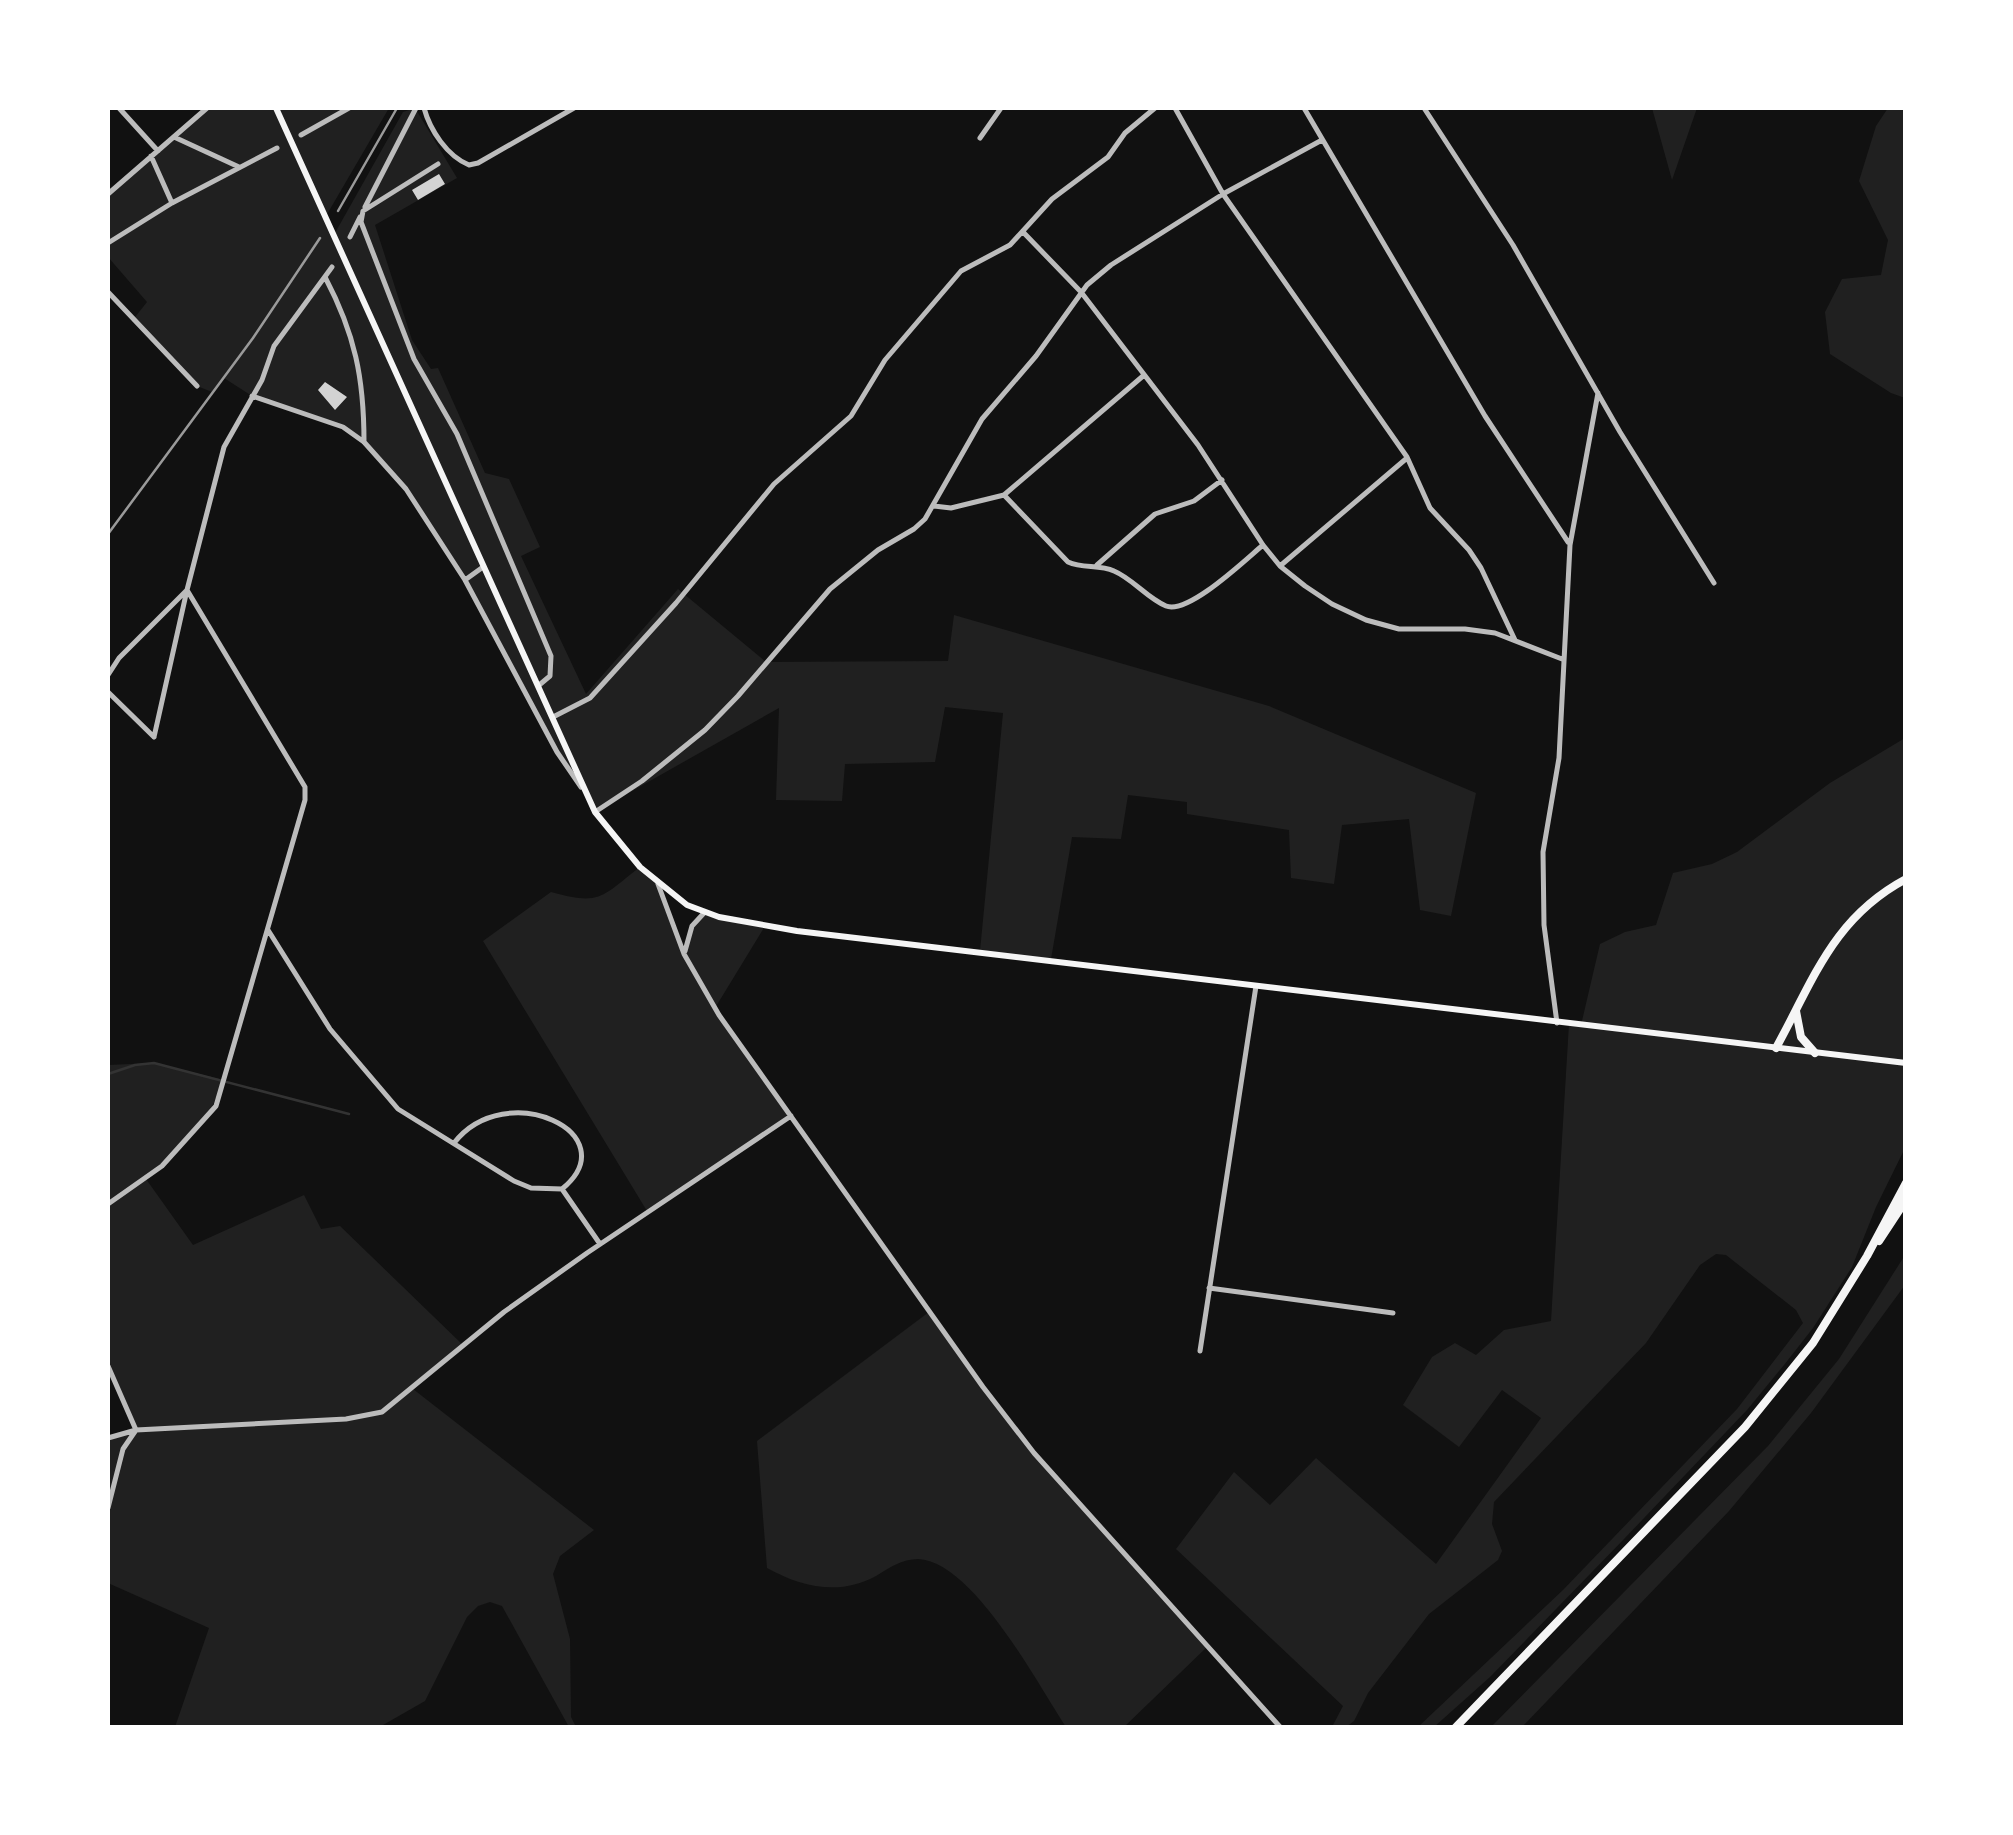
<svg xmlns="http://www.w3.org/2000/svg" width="2013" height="1835" font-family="'Alegreya Sans',sans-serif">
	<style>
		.green { fill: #202020 }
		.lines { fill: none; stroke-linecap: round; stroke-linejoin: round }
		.stream { stroke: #333; stroke-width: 2.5 }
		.building { fill: #d3d3d3 }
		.minor { stroke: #bcbcbc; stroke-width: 5 }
		.secondary { stroke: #f5f5f5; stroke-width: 6 }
		.primary { stroke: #f5f5f5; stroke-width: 8 }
		.rail { stroke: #9a9a9a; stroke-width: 2.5 }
	</style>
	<rect width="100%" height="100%" fill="#111"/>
	<!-- green -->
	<path class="green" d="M207 108H389L326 216 335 233 403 112 415 108 457 178 375 225 412 340 431 369 438 368 485 473 509 479 540 547 521 556 586 694 678 589 766 662 948 661 954 615 1269 706 1476 793 1451 916 1420 910 1409 819 1342 825 1334 884 1291 878 1289 830 1187 814V802L1128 795 1121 839 1072 837 1051 959 980 951 1003 713 945 707 935 762 845 764 842 801 776 800 779 708 595 812 557 752 490 622 406 489 364 442 343 427 252 396 224 378 212 392 197 386 132 321 147 302 108 257V194Z
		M1652 108H1697L1672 180Z
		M1888 108H1905V398L1891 393 1830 354 1825 312 1842 279 1881 275 1888 240 1859 181 1876 126Z
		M1905 738V1148L1876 1207 1852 1267 1813 1328 1784 1365 1747 1410 1624 1539 1490 1677 1434 1727H1418L1563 1590 1737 1409 1803 1323 1796 1310 1726 1255 1716 1254 1700 1265 1646 1343 1494 1502 1492 1524 1502 1551 1498 1560 1429 1614 1368 1693 1354 1721 1346 1727H1332L1343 1706 1176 1549 1234 1472 1270 1505 1316 1458 1436 1564 1541 1418 1502 1390 1459 1447 1403 1405 1432 1357 1455 1343 1476 1355 1504 1330 1551 1321 1569 1024 1581 1025 1600 944 1625 932 1656 925 1673 873 1712 864 1737 852 1830 783Z
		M640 867 658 884 684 951 686 939 704 913 765 926 715 1008 791 1116 647 1211 483 941 551 892C601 906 601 897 640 867Z
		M154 1063 224 1080 207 1118 146 1179 193 1245 304 1195 321 1229 340 1226 464 1346 413 1389 594 1530 560 1556 553 1574 570 1639 571 1717 576 1727H569L502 1606 490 1602 478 1606 467 1617 425 1701 383 1725 175 1727 209 1628 108 1583V1438L135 1430 108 1366V1065Z
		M1905 1255V1285L1811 1413 1729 1511 1522 1727H1491L1768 1446 1839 1359Z
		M929 1312 1034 1453 1208 1646 1124 1727H1066C1038 1685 973 1561 918 1559 902 1559 889 1568 876 1576 840 1596 801 1587 767 1568L757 1441Z"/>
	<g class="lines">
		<!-- stream -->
		<path class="stream" d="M108 1074 135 1065 154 1063 349 1114"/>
	</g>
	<!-- building -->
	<path class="building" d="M439 174 445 184 418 200 412 190Z
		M325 382 347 397 335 410 318 390Z"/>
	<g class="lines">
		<!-- minor -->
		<path class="minor" d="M119 108 158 151
			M424 108C430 130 447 156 469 165L478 163 574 108
			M1175 108 1223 194 1407 457 1430 508 1469 550 1481 568 1515 640
			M1304 108 1485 416 1568 542
			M1424 108 1513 245 1620 432 1714 583
			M301 135 349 108
			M174 137 239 167
			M980 138 1001 108
			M151 156 172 203
			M438 164 363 211 361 222 414 359 457 434 551 656 550 676 538 686
			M108 194 207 108
			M365 207 416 108
			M1023 232 1081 292 1198 445 1263 545 1280 566 1305 586 1332 604 1366 620 1399 629H1465L1495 633 1562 659
			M350 237 360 217
			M108 243 172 203 277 148
			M325 277C355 334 364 378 364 442
			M108 292 197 386
			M252 396 343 427 364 442 406 489 465 580 557 752 581 787
			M1004 495 1143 376
			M934 506 951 508 1004 495 1068 562C1083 569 1099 564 1114 571 1133 579 1147 598 1166 606 1188 615 1245 560 1263 545
			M1097 565 1155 514 1194 501 1222 480
			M1280 566 1407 458
			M465 580 483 567
			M108 675 119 658 187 590 154 737
			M108 692 154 737
			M553 717 590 698 676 603 774 484 851 416 885 360 961 271 1010 245 1052 199 1108 157 1125 133 1155 108
			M595 812 642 781 705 730 738 696 830 589 878 550 914 529 925 519 982 419 1036 356 1087 285 1111 265 1223 194 1322 140
			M658 884 684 954 719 1015 983 1387 1034 1453 1281 1728
			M268 930 330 1029 398 1109 514 1181 531 1188 562 1189 600 1244
			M685 951 692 926 704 913
			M1557 1023 1544 925 1543 852 1559 758 1570 545 1598 393
			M454 1143C506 1076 629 1134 562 1189
			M108 1204 162 1166 216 1106 305 800V787L187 590 224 447 262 380 274 346 332 267
			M1209 1288 1393 1313
			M1200 1351 1256 986
			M108 1366 136 1430 108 1438
			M108 1508 123 1449 136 1430 346 1419 382 1412 504 1312 587 1253 791 1116"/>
		<!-- secondary -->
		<path class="secondary" d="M276 108 595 812 640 867 687 905 719 917 797 931 1906 1063"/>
		<!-- primary -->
		<path class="primary" d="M1796 1011 1801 1037 1815 1053
			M1776 1048C1814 979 1833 918 1906 879
			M1879 1241 1906 1200
			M1455 1728 1745 1427 1813 1343 1867 1256 1906 1183"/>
		<!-- rail -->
		<path class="rail" d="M338 211 397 108
			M108 534 253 338 320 238"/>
	</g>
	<!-- border -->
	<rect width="2013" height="1835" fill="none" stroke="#ffffff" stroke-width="220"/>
</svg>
